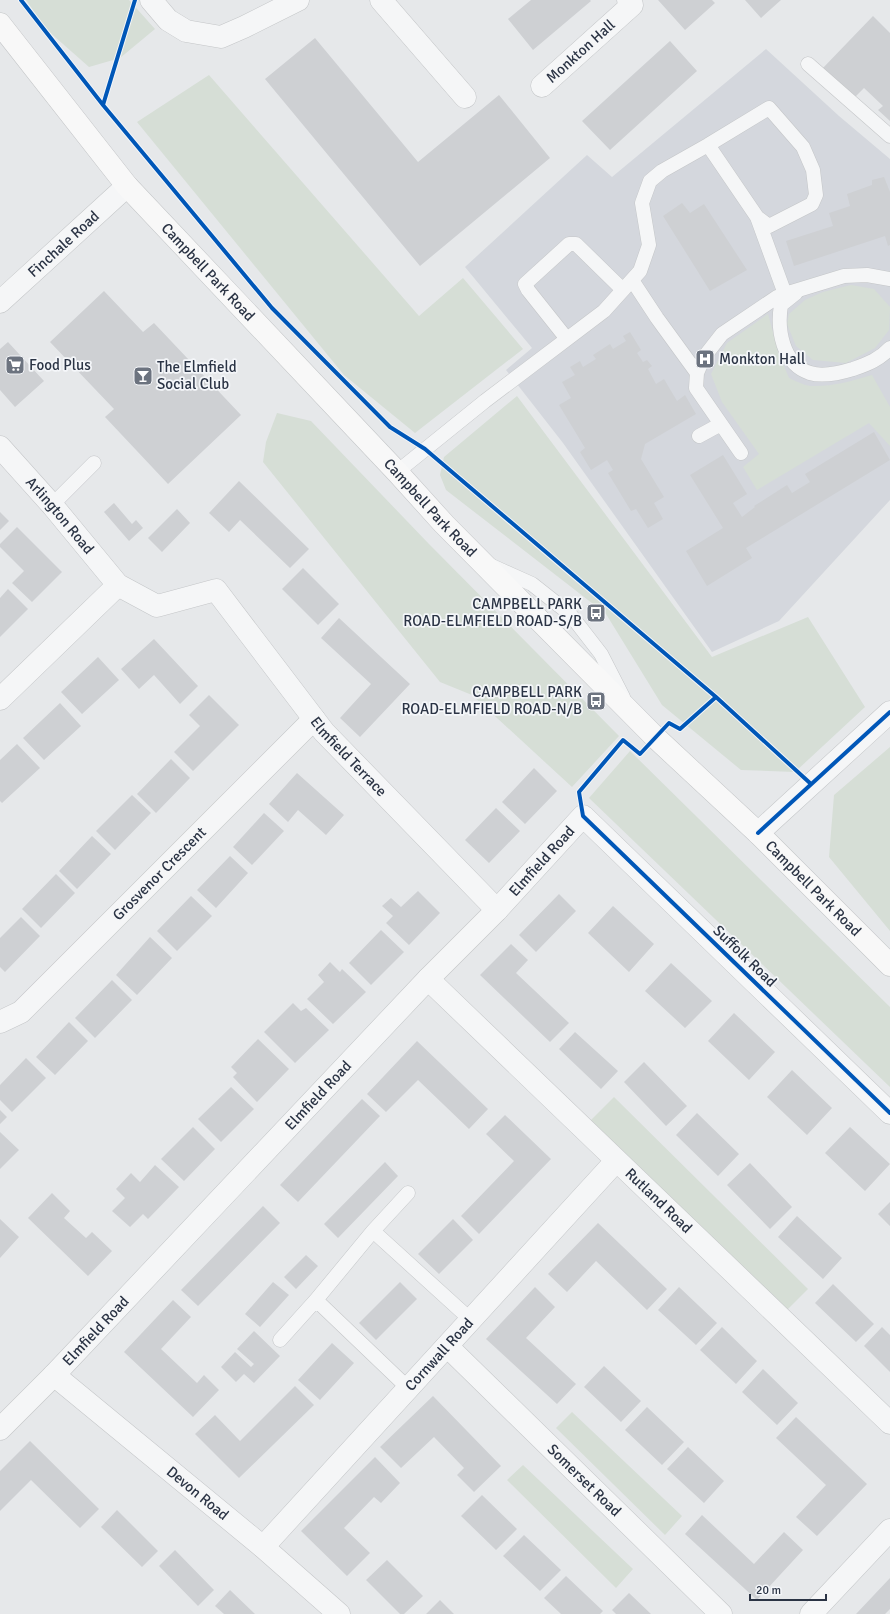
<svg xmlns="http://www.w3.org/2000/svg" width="890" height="1614" font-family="Signika,sans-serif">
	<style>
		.built { fill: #d4d7dd }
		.green { fill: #d6ded6 }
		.building { fill: #ced0d3 }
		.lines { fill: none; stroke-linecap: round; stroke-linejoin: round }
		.lane-casing { stroke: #c4c6c8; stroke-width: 15 }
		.street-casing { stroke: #c4c6c8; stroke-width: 23 }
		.secondary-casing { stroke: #c4c6c8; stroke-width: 23 }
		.lane { stroke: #f5f6f7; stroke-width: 14 }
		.street { stroke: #f5f6f7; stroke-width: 22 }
		.secondary { stroke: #f8f8f8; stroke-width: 22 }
		.cycleway-casing { stroke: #f4f6f9; stroke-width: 6 }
		.cycleway { stroke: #0057b8; stroke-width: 4 }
		.labels { text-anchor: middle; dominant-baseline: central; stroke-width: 3.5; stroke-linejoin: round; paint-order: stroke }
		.street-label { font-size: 15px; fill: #2b3445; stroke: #f4f6f9 }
		.poi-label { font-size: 15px; fill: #2b3445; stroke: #f4f6f9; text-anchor: start }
	</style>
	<rect width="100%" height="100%" fill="#e6e8ea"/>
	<!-- built -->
	<path class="built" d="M766 49 839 116 890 159V500L779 621 712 652 563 443 506 370 532 348 465 267 587 155 612 177Z"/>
	<!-- green -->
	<path class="green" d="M26 0H129L155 29 120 58 89 67 46 29Z
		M209 75 419 316 463 278 523 349 415 433 344 375 137 122Z
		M851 285 874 289 890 307 889 330 875 348 846 363 813 360 796 346 787 324 789 314 805 300 823 292Z
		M768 314 779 354 789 378C796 381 803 385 810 386 831 387 852 381 872 375L890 407V446L869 423 757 490 743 467 759 454 722 402 711 374 727 343Z
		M517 396 712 657 808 617 865 707 795 772 741 770 662 705 606 614 446 490 440 475 444 457Z
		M277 413 311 421 429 544 619 736 572 787 472 695 440 682 263 462 266 442Z
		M890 747V931L829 857 834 795Z
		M630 751 890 1007V1087L589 798Z
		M614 1097 808 1289 785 1312 589 1122Z
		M572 1412 682 1516 665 1535 556 1428Z
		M523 1465 633 1569 616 1588 507 1480Z"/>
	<!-- building -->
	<path class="building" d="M531 0H590L591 1 533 50 508 19Z
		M658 0H712L715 3 685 30Z
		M745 0H781L761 18Z
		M873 16 890 33V121L878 110 883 106 864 88 853 99 822 69Z
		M315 38 418 162 499 95 550 158 420 266 265 79Z
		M670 41 697 71 610 150 582 121Z
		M884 177 890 192V245L888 246 885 236 794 266 786 241 833 226 829 213 850 206 847 194 872 185V180Z
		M682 203 690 213 704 204 747 270 710 291 663 216Z
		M104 291 143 332 154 323 241 415 168 484 105 417 114 409 50 342Z
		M630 332 641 350 637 353 643 362 647 360 652 366 648 369 656 384 664 379 677 401 685 395 696 414 645 444 641 459 664 497 654 503 663 519 648 528 636 509 631 511 608 473 613 470 607 460 591 470 580 452 585 448 559 405 571 398 562 382 575 375 570 367 580 361 583 367 596 359 593 355 610 344 613 349 626 341 623 336Z
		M8 342 44 381 15 407 0 390V349Z
		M874 432 890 460 746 548 752 558 707 586 686 551 723 528 690 475 723 455 747 494 733 503 742 517 755 507 754 506 787 485 792 493 810 482 805 474Z
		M239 481 309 549 290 568 240 520 229 532 209 513Z
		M114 503 132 524 136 520 143 528 129 541 104 512Z
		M177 509 190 523 162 552 148 538Z
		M0 512 9 521 0 530Z
		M17 527 62 572 32 602 12 583 24 571 0 547V544Z
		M303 568 339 604 318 625 282 589Z
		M8 589 28 609 0 637V598Z
		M339 618 410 684 360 737 340 718 371 684 321 638Z
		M154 639 198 686 180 704 154 675 139 689 121 669Z
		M98 657 119 680 82 714 61 692Z
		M209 695 239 725 193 771 174 752 200 726 189 715Z
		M60 703 81 726 44 760 23 738Z
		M17 744 40 768 2 803 0 801V760Z
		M171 759 190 778 156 813 137 794Z
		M534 768 557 791 525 824 502 802Z
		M297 773 344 815 326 835 298 810 288 822 269 804Z
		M132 795 151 813 115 850 96 831Z
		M496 808 520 831 489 863 465 840Z
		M264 813 284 831 252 865 233 847Z
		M92 836 111 854 77 889 59 871Z
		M230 856 248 873 216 908 197 890Z
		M56 874 75 893 41 928 22 909Z
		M418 891 440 913 409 945 386 923 393 916 382 906 391 898 401 907Z
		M559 894 576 911 536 952 519 935Z
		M191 896 212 916 177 951 157 931Z
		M613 906 654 944 629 972 588 933Z
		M21 917 40 936 5 972 0 967V938Z
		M381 930 404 952 371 985 349 963Z
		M150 937 172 958 137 995 116 975Z
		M511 944 528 960 516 973 569 1023 550 1042 480 975Z
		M330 962 340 972 342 969 366 992 333 1024 307 999 324 982 318 975Z
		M671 963 712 1001 685 1028 645 991Z
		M112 980 132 1000 95 1038 75 1018Z
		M293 1003 301 1011 306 1008 329 1030 295 1063 264 1032Z
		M734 1013 775 1052 749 1080 708 1041Z
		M69 1022 88 1041 55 1075 36 1057Z
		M575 1032 618 1071 601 1089 559 1049Z
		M258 1039 289 1069 257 1102 233 1077 237 1073 231 1067Z
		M417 1041 488 1109 469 1129 418 1080 386 1112 367 1094Z
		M26 1058 46 1078 12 1112 0 1100V1085Z
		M644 1062 687 1106 666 1126 624 1082Z
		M792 1070 832 1108 807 1135 767 1097Z
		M231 1087 254 1109 221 1142 198 1119Z
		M362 1099 380 1116 298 1202 280 1185Z
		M0 1110 7 1117 0 1124Z
		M697 1113 739 1154 718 1176 676 1135Z
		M505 1115 551 1159 479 1234 461 1216 514 1161 486 1134Z
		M193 1127 215 1149 184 1181 161 1159Z
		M850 1127 890 1164 865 1191 825 1153Z
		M0 1132 19 1150 0 1169Z
		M385 1162 398 1176 338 1238 324 1224Z
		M750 1163 792 1207 770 1229 727 1185Z
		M155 1165 179 1187 148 1219 143 1214 130 1227 112 1211 125 1198 116 1189 131 1173 140 1182Z
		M52 1193 70 1211 64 1218 86 1238 92 1232 112 1251 88 1276 28 1218Z
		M890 1202V1226L878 1214Z
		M263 1206 280 1223 198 1306 181 1290Z
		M797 1216 842 1258 823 1279 778 1237Z
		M0 1219 19 1237 0 1258Z
		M453 1219 473 1240 439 1274 418 1254Z
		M598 1223 667 1289 647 1310 596 1261 567 1292 548 1274Z
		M306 1255 318 1266 296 1289 284 1277Z
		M273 1282 289 1295 260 1327 245 1314Z
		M400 1282 417 1299 376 1340 359 1323Z
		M833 1284 874 1324 856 1342 815 1303Z
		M535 1287 555 1307 526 1338 576 1384 557 1404 486 1339Z
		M679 1287 717 1323 696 1345 658 1310Z
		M173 1300 191 1317 161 1349 197 1383 204 1375 219 1390 193 1417 124 1352Z
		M722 1327 757 1361 736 1384 700 1350Z
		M882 1327 890 1335V1372L864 1346Z
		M254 1331 280 1356 254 1383 244 1374 236 1382 221 1367 235 1352 251 1367 254 1364 237 1349Z
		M332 1343 354 1363 320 1400 298 1380Z
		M604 1366 641 1401 621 1422 584 1387Z
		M763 1369 798 1403 777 1425 742 1392Z
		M295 1386 314 1405 239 1478 195 1434 215 1415 240 1441Z
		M433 1396 501 1466 474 1492 457 1475 464 1468 434 1437 401 1468 380 1447Z
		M647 1407 684 1442 662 1465 625 1430Z
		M796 1417 867 1484 817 1536 796 1517 826 1485 776 1438Z
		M30 1441 99 1509 80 1528 31 1480 0 1511V1471Z
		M688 1447 724 1481 704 1503 667 1469Z
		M375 1457 400 1483 381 1503 374 1497 344 1528 370 1553 347 1576 301 1531Z
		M482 1495 517 1529 496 1550 461 1516Z
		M117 1510 158 1551 142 1567 101 1527Z
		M702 1515 754 1564 784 1532 803 1550 757 1600 685 1534Z
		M524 1535 561 1570 540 1591 503 1556Z
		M175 1550 214 1590 198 1606 159 1566Z
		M387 1560 423 1596 404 1614H400L366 1580Z
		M566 1576 603 1611 600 1614H561L544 1598Z
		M890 1578V1609L885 1614H856Z
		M230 1590 255 1614H224L215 1606Z
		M629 1593 651 1614H616L612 1610Z
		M440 1600 454 1614H426Z"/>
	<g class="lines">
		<defs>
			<path id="lane" d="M808 64 890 136
				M757 217 785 294
				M632 280 657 318 697 373
				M796 293 781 305C777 329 782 364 810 373 823 377 840 373 853 369 868 364 880 359 890 348
				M567 339 528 290 525 284 569 244H576L623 290
				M699 436 721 424
				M741 453 696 388 697 373 704 357 722 334 777 297 785 294 844 276 867 275 890 279
				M397 472 485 401 604 311 640 271 649 245 642 203 650 181 662 171 708 145 769 108 803 147 813 170 816 195 812 204 769 226 757 217 708 145
				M52 505 94 463
				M492 566 532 584 570 614 601 654 623 697
				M373 1231 408 1193
				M280 1340 316 1300
				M408 1388 316 1300 373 1231 471 1320"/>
			<g id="street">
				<path d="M151 0 168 20 186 31 221 37 244 27 298 0"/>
				<path d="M381 0 465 97"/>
				<path id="s1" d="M542 86 632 5 628 0"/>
				<path id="s2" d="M0 302 127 186"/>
				<path id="s3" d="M0 447 52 505 118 585 157 606 216 590 324 732 497 910"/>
				<path d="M0 699 118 585"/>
				<path d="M758 833 890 712"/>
				<path id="s4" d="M428 979 890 1423"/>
				<path id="s5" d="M0 1022 21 1012 314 719"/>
				<path id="s6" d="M447 1346 721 1614"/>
				<path id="s7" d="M54 1375 263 1547 339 1614"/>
				<path id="s8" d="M0 1429 54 1375 428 979 497 910 583 816 890 1113"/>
				<path id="s9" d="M263 1547 616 1161"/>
				<path d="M811 1614 890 1530"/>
			</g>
			<g id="secondary">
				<path id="s10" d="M0 24 127 186 397 472 444 524 656 738 758 833 890 965"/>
			</g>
		</defs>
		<!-- lane casing -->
		<use href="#lane" class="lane-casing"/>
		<!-- street casing -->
		<use href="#street" class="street-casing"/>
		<!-- secondary casing -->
		<use href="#secondary" class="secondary-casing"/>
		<!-- lane -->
		<use href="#lane" class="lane"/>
		<!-- street -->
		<use href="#street" class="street"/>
		<!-- secondary -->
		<use href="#secondary" class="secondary"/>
		<defs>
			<path id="cycleway" d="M21 0 103 105 272 308 390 427 425 449 716 697 811 784
				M103 105 135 0
				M716 697 680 729 669 723 640 754 623 740 579 792 583 816 890 1113
				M758 833 890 712"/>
		</defs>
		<!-- cycleway casing -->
		<use href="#cycleway" class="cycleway-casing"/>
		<!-- cycleway -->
		<use href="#cycleway" class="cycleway"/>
	</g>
	<!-- icons -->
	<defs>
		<symbol id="hospital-square" viewBox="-11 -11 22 22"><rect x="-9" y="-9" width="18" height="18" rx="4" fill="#6c737f" stroke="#f4f6f9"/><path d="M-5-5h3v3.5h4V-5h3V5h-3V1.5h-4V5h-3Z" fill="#fff"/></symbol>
		<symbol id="supermarket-square" viewBox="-11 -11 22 22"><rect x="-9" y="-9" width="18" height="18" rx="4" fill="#6c737f" stroke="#f4f6f9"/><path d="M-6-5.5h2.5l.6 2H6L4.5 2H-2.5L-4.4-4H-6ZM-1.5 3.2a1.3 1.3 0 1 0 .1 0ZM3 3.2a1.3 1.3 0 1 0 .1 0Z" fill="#fff"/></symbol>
		<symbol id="bar-square" viewBox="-11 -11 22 22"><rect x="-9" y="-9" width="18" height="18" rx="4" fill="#6c737f" stroke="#f4f6f9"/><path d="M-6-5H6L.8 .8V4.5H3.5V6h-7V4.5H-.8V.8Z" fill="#fff"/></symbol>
		<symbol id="bus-square" viewBox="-11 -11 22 22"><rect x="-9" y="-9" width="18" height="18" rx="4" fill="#6c737f" stroke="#f4f6f9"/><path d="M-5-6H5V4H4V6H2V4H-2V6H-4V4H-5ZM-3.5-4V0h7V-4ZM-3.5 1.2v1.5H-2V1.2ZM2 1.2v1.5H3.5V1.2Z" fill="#fff"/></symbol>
	</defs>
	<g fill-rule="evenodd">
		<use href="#hospital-square" x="694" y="348" width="22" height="22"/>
		<use href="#supermarket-square" x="4" y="354" width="22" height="22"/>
		<use href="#bar-square" x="132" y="365" width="22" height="22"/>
		<use href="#bus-square" x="585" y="602" width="22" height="22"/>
		<use href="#bus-square" x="585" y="690" width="22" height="22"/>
	</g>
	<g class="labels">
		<!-- street labels -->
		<g class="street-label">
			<text stroke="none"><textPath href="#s1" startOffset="52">Monkton Hall</textPath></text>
			<text stroke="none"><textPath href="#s2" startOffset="86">Finchale Road</textPath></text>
			<text stroke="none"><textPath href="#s10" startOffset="324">Campbell Park Road</textPath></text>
			<text stroke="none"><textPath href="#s10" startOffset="648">Campbell Park Road</textPath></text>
			<text stroke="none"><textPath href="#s3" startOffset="91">Arlington Road</textPath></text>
			<text stroke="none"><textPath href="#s3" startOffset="500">Elmfield Terrace</textPath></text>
			<text stroke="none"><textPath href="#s8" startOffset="785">Elmfield Road</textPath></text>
			<text stroke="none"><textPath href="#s5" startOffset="219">Grosvenor Crescent</textPath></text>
			<text stroke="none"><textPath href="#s10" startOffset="1188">Campbell Park Road</textPath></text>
			<text transform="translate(745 956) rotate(44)">Suffolk Road</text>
			<text stroke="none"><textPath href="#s8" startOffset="461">Elmfield Road</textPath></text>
			<text stroke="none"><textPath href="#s4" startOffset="320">Rutland Road</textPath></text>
			<text stroke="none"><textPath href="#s8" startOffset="137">Elmfield Road</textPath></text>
			<text stroke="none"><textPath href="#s9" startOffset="261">Cornwall Road</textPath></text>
			<text stroke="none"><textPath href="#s6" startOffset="192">Somerset Road</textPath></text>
			<text stroke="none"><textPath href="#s7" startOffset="186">Devon Road</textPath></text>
		</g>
		<!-- poi labels -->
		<g class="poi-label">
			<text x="719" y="359">Monkton Hall</text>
			<text x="29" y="365">Food Plus</text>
			<text x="157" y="367">The Elmfield<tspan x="157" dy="17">Social Club</tspan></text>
			<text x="582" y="604" text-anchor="end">CAMPBELL PARK<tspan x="582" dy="17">ROAD-ELMFIELD ROAD-S/B</tspan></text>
			<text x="582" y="692" text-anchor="end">CAMPBELL PARK<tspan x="582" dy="17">ROAD-ELMFIELD ROAD-N/B</tspan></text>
		</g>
	</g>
	<!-- scale -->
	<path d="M750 1594v6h76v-6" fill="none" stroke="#2b3445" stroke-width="2"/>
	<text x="756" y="1594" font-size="12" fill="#2b3445" stroke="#f4f6f9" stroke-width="3" paint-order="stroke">20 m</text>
</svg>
